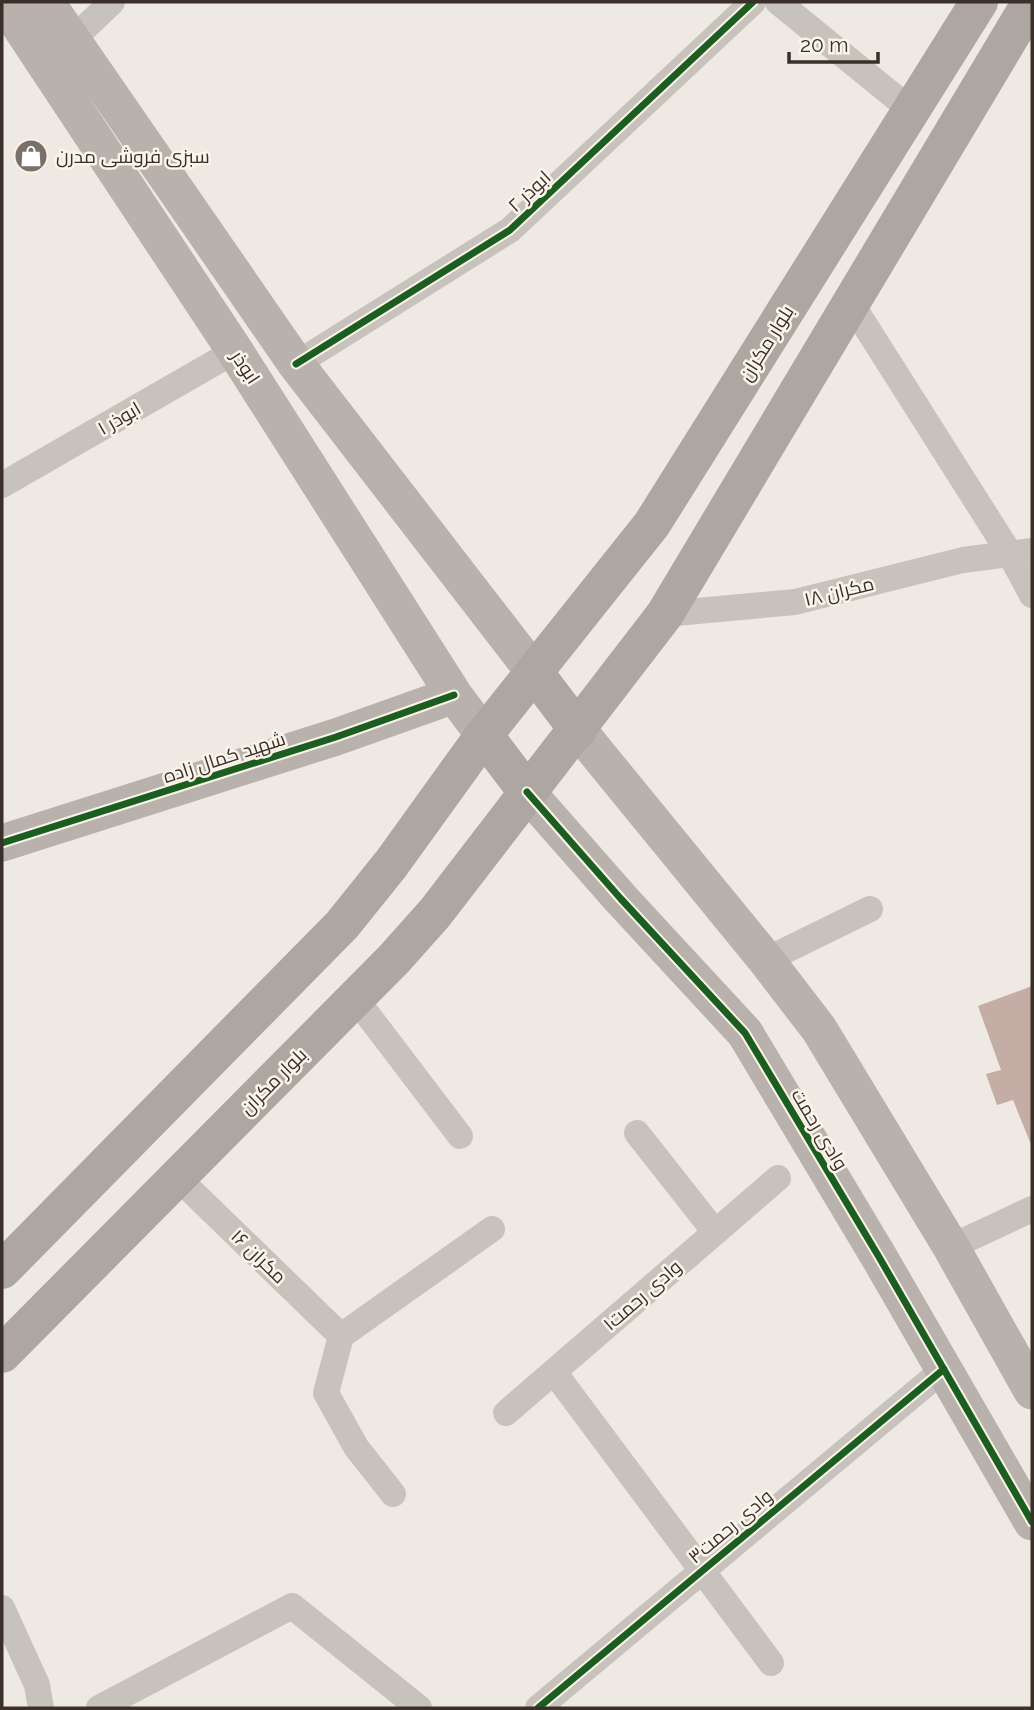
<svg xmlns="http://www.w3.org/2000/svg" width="1034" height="1710" font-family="Raleway,Cairo,sans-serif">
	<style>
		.building { fill: #c4ada4 }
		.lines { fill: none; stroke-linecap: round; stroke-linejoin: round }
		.street { stroke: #c8c2bc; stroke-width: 26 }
		.secondary { stroke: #b9b2ac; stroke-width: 37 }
		.primary { stroke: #ada6a1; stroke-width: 38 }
		.cycleway-casing { stroke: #fbf4eb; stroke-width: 11 }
		.cycleway { stroke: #1b5e20; stroke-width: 7 }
		.labels { text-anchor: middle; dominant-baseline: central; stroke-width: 5; stroke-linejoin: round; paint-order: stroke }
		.poi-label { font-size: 19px; fill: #3a2f29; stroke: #fbf4eb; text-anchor: start }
		.street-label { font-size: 19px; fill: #3a2f29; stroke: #fbf4eb }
	</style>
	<rect width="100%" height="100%" fill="#efe9e3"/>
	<!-- building -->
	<path class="building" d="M1032 986V1147L1013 1100 997 1105 986 1074 1001 1070 978 1006Z"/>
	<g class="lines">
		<!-- street -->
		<path class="street" d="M778 2 912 111
			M71 41 112 2
			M851 303 1010 554 1032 595
			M296 364 510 230 753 2
			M2 485 235 351
			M665 614 795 602 963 560 1032 551
			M766 960 870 909
			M355 998 460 1136
			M637 1133 715 1232
			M177 1177 341 1336
			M951 1247 1032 1209
			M554 1372 771 1663
			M506 1413 778 1178
			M393 1494 356 1447 326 1393 341 1336 492 1229
			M2 1608 37 1685 41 1708
			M99 1708 292 1606 419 1708
			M538 1708 944 1369"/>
		<!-- secondary -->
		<path class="secondary" d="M4 2 235 351 454 695 484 735
			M46 2 296 364 534 672
			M578 730 766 960 819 1029 951 1247 1032 1391
			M527 792 621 899 745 1033 879 1257 1032 1522
			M2 843 336 737 454 695"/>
		<!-- primary -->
		<path class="primary" d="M534 672 578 730
			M484 735 527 792
			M2 1270 342 925 391 864 484 735 652 524 979 2
			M2 1354 394 959 435 913 665 614 1031 2"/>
		<defs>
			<path id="cycleway" d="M296 364 510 230 753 2
				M527 792 621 899 745 1033 879 1257 1032 1522
				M2 843 336 737 454 695
				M538 1708 944 1369"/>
		</defs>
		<!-- cycleway casing -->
		<use href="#cycleway" class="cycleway-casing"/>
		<!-- cycleway -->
		<use href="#cycleway" class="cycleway"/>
	</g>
	<!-- icons -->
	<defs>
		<symbol id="shop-disc" viewBox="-11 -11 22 22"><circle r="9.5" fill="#79706a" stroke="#fbf4eb"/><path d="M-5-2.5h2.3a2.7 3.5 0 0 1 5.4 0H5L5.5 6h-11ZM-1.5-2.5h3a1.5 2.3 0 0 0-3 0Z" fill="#fff"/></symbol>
	</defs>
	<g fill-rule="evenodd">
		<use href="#shop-disc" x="12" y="137" width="38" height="38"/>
	</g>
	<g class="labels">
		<!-- poi labels -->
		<g class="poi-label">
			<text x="56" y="156">سبزی فروشی مدرن</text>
		</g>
		<!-- street labels -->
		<g class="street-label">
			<text transform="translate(529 191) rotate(-43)">ابوذر ۲</text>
			<text transform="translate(766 343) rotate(-58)">بلوار مکران</text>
			<text transform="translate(246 367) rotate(57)">ابوذر</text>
			<text transform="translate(119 418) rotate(-30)">ابوذر ۱</text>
			<text transform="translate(839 591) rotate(-14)">مکران ۱۸</text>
			<text transform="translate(224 757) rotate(-18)">شهید کمال زاده</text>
			<text transform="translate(273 1081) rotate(-45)">بلوار مکران</text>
			<text transform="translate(820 1129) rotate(59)">وادی رحمت</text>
			<text transform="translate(259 1256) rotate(44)">مکران ۱۶</text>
			<text transform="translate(642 1295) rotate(-41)">وادی رحمت۱</text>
			<text transform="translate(730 1526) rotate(-40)">وادی رحمت۳</text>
		</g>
	</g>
	<!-- border -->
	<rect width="1034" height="1710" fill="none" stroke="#3a2f29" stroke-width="7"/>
	<!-- scale -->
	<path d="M789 52v10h89v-10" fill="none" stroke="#3a2f29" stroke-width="3.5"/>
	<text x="800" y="52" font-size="21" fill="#3a2f29" stroke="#fbf4eb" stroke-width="5" paint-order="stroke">20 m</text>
</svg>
